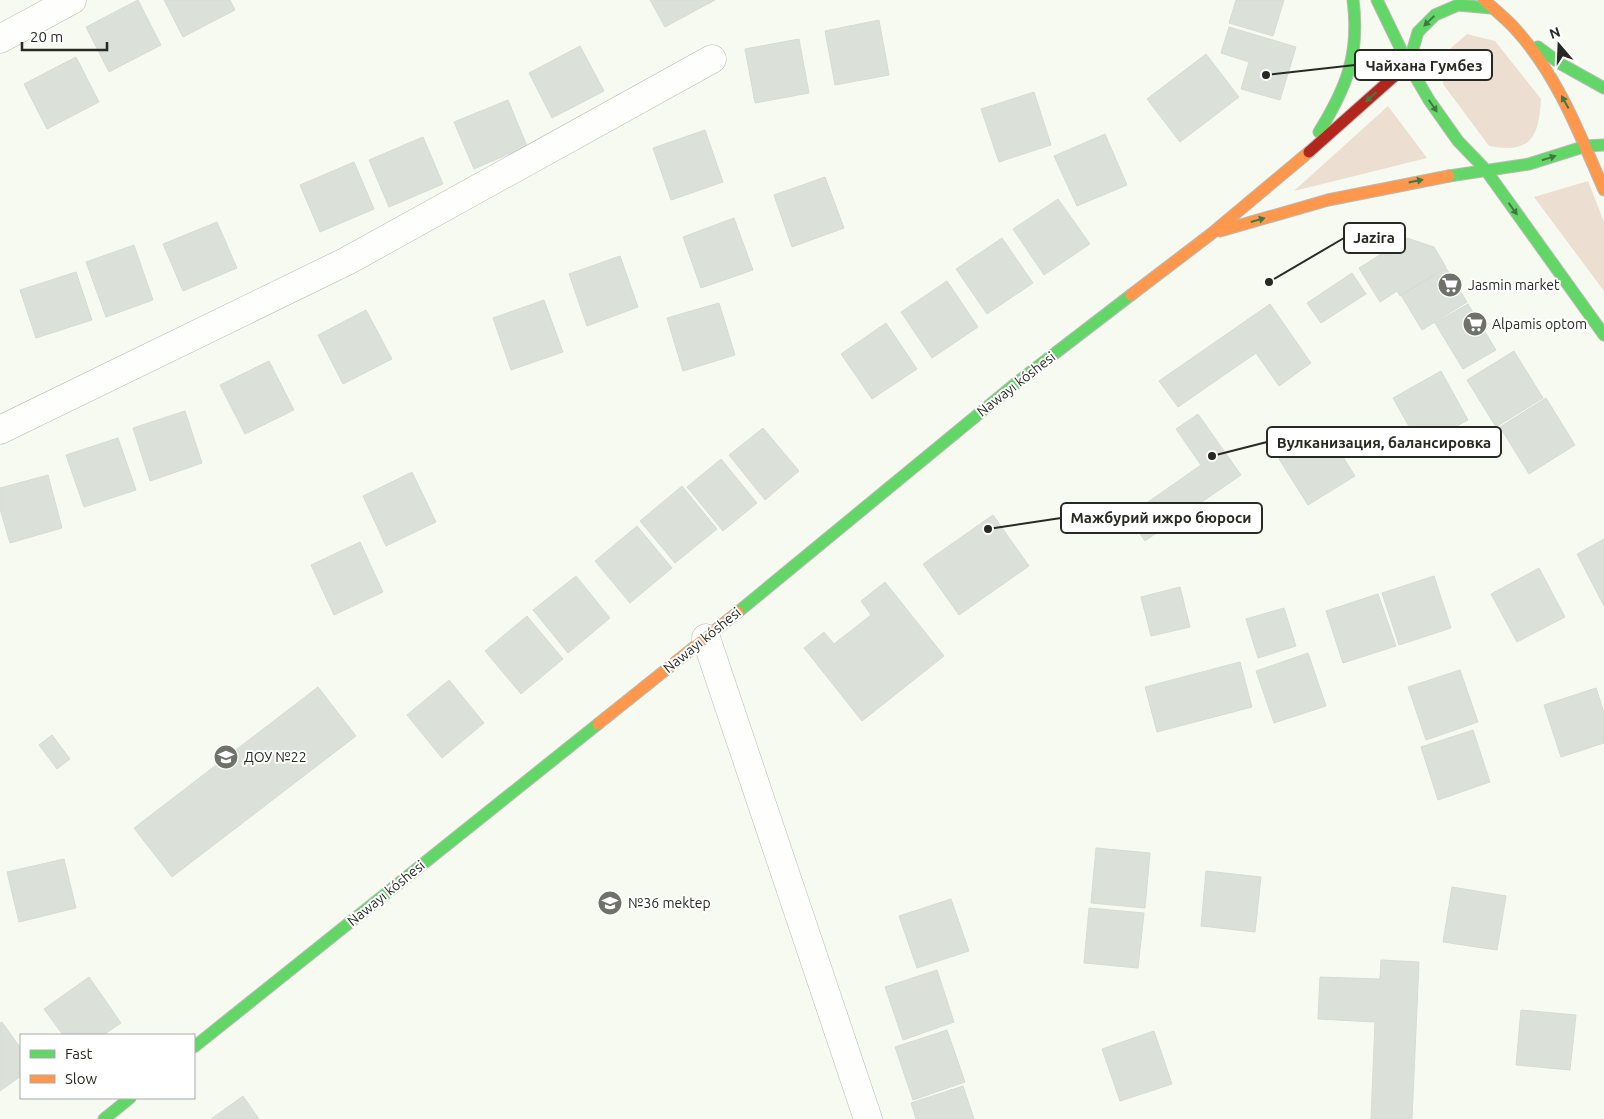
<svg xmlns="http://www.w3.org/2000/svg" width="1604" height="1119" font-family="Ubuntu,sans-serif">
	<style>
		.green { fill: #ecded0 }
		.building { fill: #dbe1d8; stroke: #d7dbd4 }
		.lines { fill: none; stroke-linecap: round; stroke-linejoin: round }
		.street-casing { stroke: #b8bbb3; stroke-width: 29 }
		.fast-casing { stroke: #b8bbb3; stroke-width: 13 }
		.slow-casing { stroke: #b8bbb3; stroke-width: 13 }
		.jam-casing { stroke: #b8bbb3; stroke-width: 13 }
		.street { stroke: #fefefd; stroke-width: 28 }
		.fast { stroke: #63d668; stroke-width: 11 }
		.slow { stroke: #ff974d; stroke-width: 11 }
		.jam { stroke: #b3261e; stroke-width: 11 }
		.oneway { fill: #427742 }
		.labels { text-anchor: middle; dominant-baseline: central; stroke-width: 4; stroke-linejoin: round; paint-order: stroke }
		.poi-label { font-size: 14px; fill: #272922; stroke: #fff; text-anchor: start }
		.street-label { font-size: 14px; fill: #272922; stroke: #fff }
		.leader { fill: none; stroke: #272922; stroke-width: 2 }
		.callout-dot { fill: #272922; stroke: #fff; stroke-width: 2 }
		.callout { fill: #fff; stroke: #272922; stroke-width: 2 }
		.callout-label { font-size: 15px; text-anchor: middle; font-weight: bold; fill: #272922 }
	</style>
	<rect width="100%" height="100%" fill="#f7faf0"/>
	<!-- green -->
	<path class="green" d="M1467 34 1495 41 1541 99C1539 137 1531 154 1489 146L1443 84 1442 65 1451 48Z
		M1388 106 1427 158 1294 191Z
		M1588 181 1604 222V291L1534 197Z"/>
	<!-- building -->
	<path class="building" d="M138 0 161 45 109 72 86 27Z
		M164 0H230L235 10 183 37Z
		M650 0H715L665 27Z
		M1236 0H1284L1273 36 1229 23Z
		M879 20 889 75 835 85 825 31Z
		M1229 27 1296 47 1280 100 1241 89 1249 62 1221 53Z
		M799 39 809 93 755 103 745 49Z
		M580 46 604 91 552 118 529 73Z
		M1206 54 1239 97 1180 142 1147 99Z
		M76 57 99 102 47 129 24 84Z
		M1034 92 1051 145 999 162 981 109Z
		M508 100 527 146 474 169 454 122Z
		M705 130 723 182 671 200 653 148Z
		M1105 134 1127 185 1077 206 1054 156Z
		M423 137 443 184 389 207 369 160Z
		M354 162 374 209 320 232 300 185Z
		M825 177 844 228 792 247 774 195Z
		M1058 199 1090 244 1044 275 1013 229Z
		M734 218 753 270 701 288 683 237Z
		M217 222 237 268 183 291 163 244Z
		M1002 238 1033 283 987 314 956 269Z
		M1407 238 1434 247 1446 267 1400 296 1397 291 1380 302 1359 268Z
		M134 245 153 300 106 317 86 262Z
		M620 256 638 307 587 326 569 274Z
		M1446 268 1467 302 1422 330 1401 295Z
		M76 272 92 320 36 338 20 290Z
		M1352 273 1366 294 1321 323 1307 303Z
		M947 281 978 327 932 358 901 312Z
		M544 300 563 352 511 370 493 318Z
		M719 303 735 355 683 371 667 318Z
		M1270 304 1311 363 1279 386 1256 353 1178 407 1159 381Z
		M1468 304 1496 350 1463 369 1435 323Z
		M366 310 392 359 343 384 318 335Z
		M886 323 917 369 872 399 841 354Z
		M1514 351 1543 398 1496 427 1467 380Z
		M269 361 294 410 245 434 220 385Z
		M1441 371 1468 420 1420 446 1393 398Z
		M1546 398 1575 445 1529 474 1500 427Z
		M185 411 202 463 150 481 133 428Z
		M1198 414 1241 475 1145 541 1128 516 1201 465 1176 429Z
		M763 428 799 471 765 500 729 455Z
		M1326 430 1355 476 1308 505 1279 459Z
		M118 438 136 490 84 507 66 455Z
		M721 459 757 503 723 531 687 487Z
		M412 472 436 522 386 546 363 496Z
		M48 475 62 528 10 543 0 509V488Z
		M682 486 717 529 675 563 640 521Z
		M993 515 1029 566 959 615 923 564Z
		M637 526 672 568 630 603 595 561Z
		M1604 539V606L1577 554Z
		M360 542 383 592 334 615 311 565Z
		M1539 568 1565 617 1517 642 1491 594Z
		M576 576 610 618 568 653 533 610Z
		M1434 576 1451 628 1399 645 1382 593Z
		M885 582 944 656 862 721 804 648 824 632 834 644 871 615 861 601Z
		M1180 587 1190 627 1151 636 1141 597Z
		M1378 594 1396 646 1343 663 1326 611Z
		M1284 608 1296 646 1258 658 1246 619Z
		M527 616 563 659 521 694 485 651Z
		M1308 653 1326 706 1274 723 1256 671Z
		M1240 662 1252 707 1157 732 1145 687Z
		M1460 670 1478 722 1426 740 1408 687Z
		M449 680 484 723 442 758 407 715Z
		M318 687 356 736 172 877 134 828Z
		M1596 688 1604 712V743L1561 757 1544 705Z
		M1473 730 1490 782 1438 800 1421 747Z
		M52 735 70 759 57 769 39 745Z
		M1096 848 1150 853 1145 908 1091 903Z
		M64 859 76 908 19 922 7 872Z
		M1206 871 1261 877 1255 932 1201 926Z
		M1452 887 1506 896 1497 950 1443 942Z
		M951 899 969 951 917 968 899 916Z
		M1089 908 1144 913 1138 968 1084 963Z
		M1381 960 1419 962 1412 1119H1371L1375 1022 1318 1019 1320 977 1380 979Z
		M937 970 954 1022 903 1040 885 987Z
		M89 977 121 1023 103 1035H63L44 1009Z
		M1521 1010 1576 1015 1570 1070 1516 1065Z
		M2 1022 21 1049V1076L0 1091V1023Z
		M947 1030 965 1082 913 1100 895 1047Z
		M1154 1031 1172 1084 1120 1101 1102 1049Z
		M963 1086 974 1119H916L911 1103Z
		M243 1096 259 1119H211Z"/>
	<g class="lines">
		<defs>
			<path id="street" d="M0 39 72 0
				M0 430 347 261 712 59
				M706 638 868 1119"/>
			<path id="fast" d="M1377 0 1408 64 1429 100 1458 141 1485 169 1604 335
				M1538 47 1561 64 1604 88
				M1411 56 1418 32 1435 15 1458 5 1491 8
				M1319 132C1347 87 1360 53 1353 0
				M1449 176 1529 164 1586 146 1604 145
				M738 612 1015 384 1131 295
				M194 1047 598 724
				M104 1119 130 1098"/>
			<path id="slow" d="M1484 0C1495 10 1508 20 1518 32 1558 77 1580 135 1604 190
				M1220 231 1328 200 1449 176
				M1131 295 1211 234 1309 152
				M598 724 738 612"/>
			<path id="jam" d="M1309 152 1408 64 1411 56"/>
		</defs>
		<!-- street casing -->
		<use href="#street" class="street-casing"/>
		<!-- fast casing -->
		<use href="#fast" class="fast-casing"/>
		<!-- slow casing -->
		<use href="#slow" class="slow-casing"/>
		<!-- jam casing -->
		<use href="#jam" class="jam-casing"/>
		<!-- street -->
		<use href="#street" class="street"/>
		<!-- fast -->
		<use href="#fast" class="fast"/>
		<!-- slow -->
		<use href="#slow" class="slow"/>
		<!-- jam -->
		<use href="#jam" class="jam"/>
	</g>
	<!-- one-way arrows -->
	<defs><path id="oneway-solid" d="M-6-.8H1V-3.2L6.5 0L1 3.2V.8H-6Z" transform="scale(1.25)"/></defs>
	<g class="oneway">
		<use href="#oneway-solid" transform="translate(1429 21) rotate(136)"/>
		<use href="#oneway-solid" transform="translate(1371 97) rotate(139)"/>
		<use href="#oneway-solid" transform="translate(1565 102) rotate(-119)"/>
		<use href="#oneway-solid" transform="translate(1433 106) rotate(55)"/>
		<use href="#oneway-solid" transform="translate(1549 158) rotate(-17)"/>
		<use href="#oneway-solid" transform="translate(1416 181) rotate(-11)"/>
		<use href="#oneway-solid" transform="translate(1513 209) rotate(54)"/>
		<use href="#oneway-solid" transform="translate(1258 220) rotate(-16)"/>
	</g>
	<!-- icons -->
	<defs>
		<symbol id="supermarket-disc" viewBox="-11 -11 22 22"><circle r="9.5" fill="#70726a" stroke="#fff"/><path d="M-6-5.5h2.5l.6 2H6L4.5 2H-2.5L-4.4-4H-6ZM-1.5 3.2a1.3 1.3 0 1 0 .1 0ZM3 3.2a1.3 1.3 0 1 0 .1 0Z" fill="#fff"/></symbol>
		<symbol id="school-disc" viewBox="-11 -11 22 22"><circle r="9.5" fill="#70726a" stroke="#fff"/><path d="M0-5L7-2L0 1L-7-2ZM-4 1L0 2.5L4 1V4Q0 6-4 4Z" fill="#fff"/></symbol>
	</defs>
	<g fill-rule="evenodd">
		<use href="#supermarket-disc" x="1436" y="271" width="28" height="28"/>
		<use href="#supermarket-disc" x="1461" y="310" width="28" height="28"/>
		<use href="#school-disc" x="212" y="743" width="28" height="28"/>
		<use href="#school-disc" x="596" y="889" width="28" height="28"/>
	</g>
	<g class="labels">
		<!-- poi labels -->
		<g class="poi-label">
			<text x="1468" y="285">Jasmin market</text>
			<text x="1492" y="324">Alpamis optom</text>
			<text x="244" y="757">ДОУ №22</text>
			<text x="628" y="903">№36 mektep</text>
		</g>
		<!-- street labels -->
		<g class="street-label">
			<text transform="translate(1016 384) rotate(-38)">Nawayı kóshesi</text>
			<text transform="translate(702 640) rotate(-39)">Nawayı kóshesi</text>
			<text transform="translate(386 893) rotate(-39)">Nawayı kóshesi</text>
		</g>
	</g>
	<!-- callouts -->
	<path class="leader" d="M1266 75L1355 65M1269 282L1344 238M1212 456L1267 442M988 529L1061 518"/>
	<g class="callout-dot">
		<circle cx="1266" cy="75" r="5"/>
		<circle cx="1269" cy="282" r="5"/>
		<circle cx="1212" cy="456" r="5"/>
		<circle cx="988" cy="529" r="5"/>
	</g>
	<g class="callout">
		<rect x="1355" y="50" width="137" height="30" rx="5"/>
		<rect x="1344" y="223" width="61" height="30" rx="5"/>
		<rect x="1267" y="427" width="234" height="30" rx="5"/>
		<rect x="1061" y="503" width="201" height="30" rx="5"/>
	</g>
	<g class="callout-label">
		<text x="1424" y="71">Чайхана Гумбез</text>
		<text x="1374" y="243">Jazira</text>
		<text x="1384" y="448">Вулканизация, балансировка</text>
		<text x="1161" y="523">Мажбурий ижро бюроси</text>
	</g>
	<!-- legend -->
	<rect x="20" y="1034" width="175" height="65" fill="#ffffff" stroke="#a9a9a7"/>
	<rect x="30" y="1050" width="25" height="8" fill="#63d668" stroke="#a9a9a7"/>
	<text x="65" y="1059" font-size="15" fill="#272922">Fast</text>
	<rect x="30" y="1075" width="25" height="8" fill="#ff974d" stroke="#a9a9a7"/>
	<text x="65" y="1084" font-size="15" fill="#272922">Slow</text>
	<!-- north arrow -->
	<g transform="translate(1559 45) rotate(341)" stroke="#ffffff" stroke-width="4" paint-order="stroke">
	<path d="M0-4L9 19L0 12L-9 19Z" fill="#272922"/>
	<text y="-8" font-size="14" font-weight="bold" text-anchor="middle" fill="#272922">N</text>
	</g>
	<!-- scale -->
	<path d="M22 42v8h85v-8" fill="none" stroke="#272922" stroke-width="2.5"/>
	<text x="30" y="42" font-size="15" fill="#272922" stroke="#ffffff" stroke-width="4" paint-order="stroke">20 m</text>
</svg>
